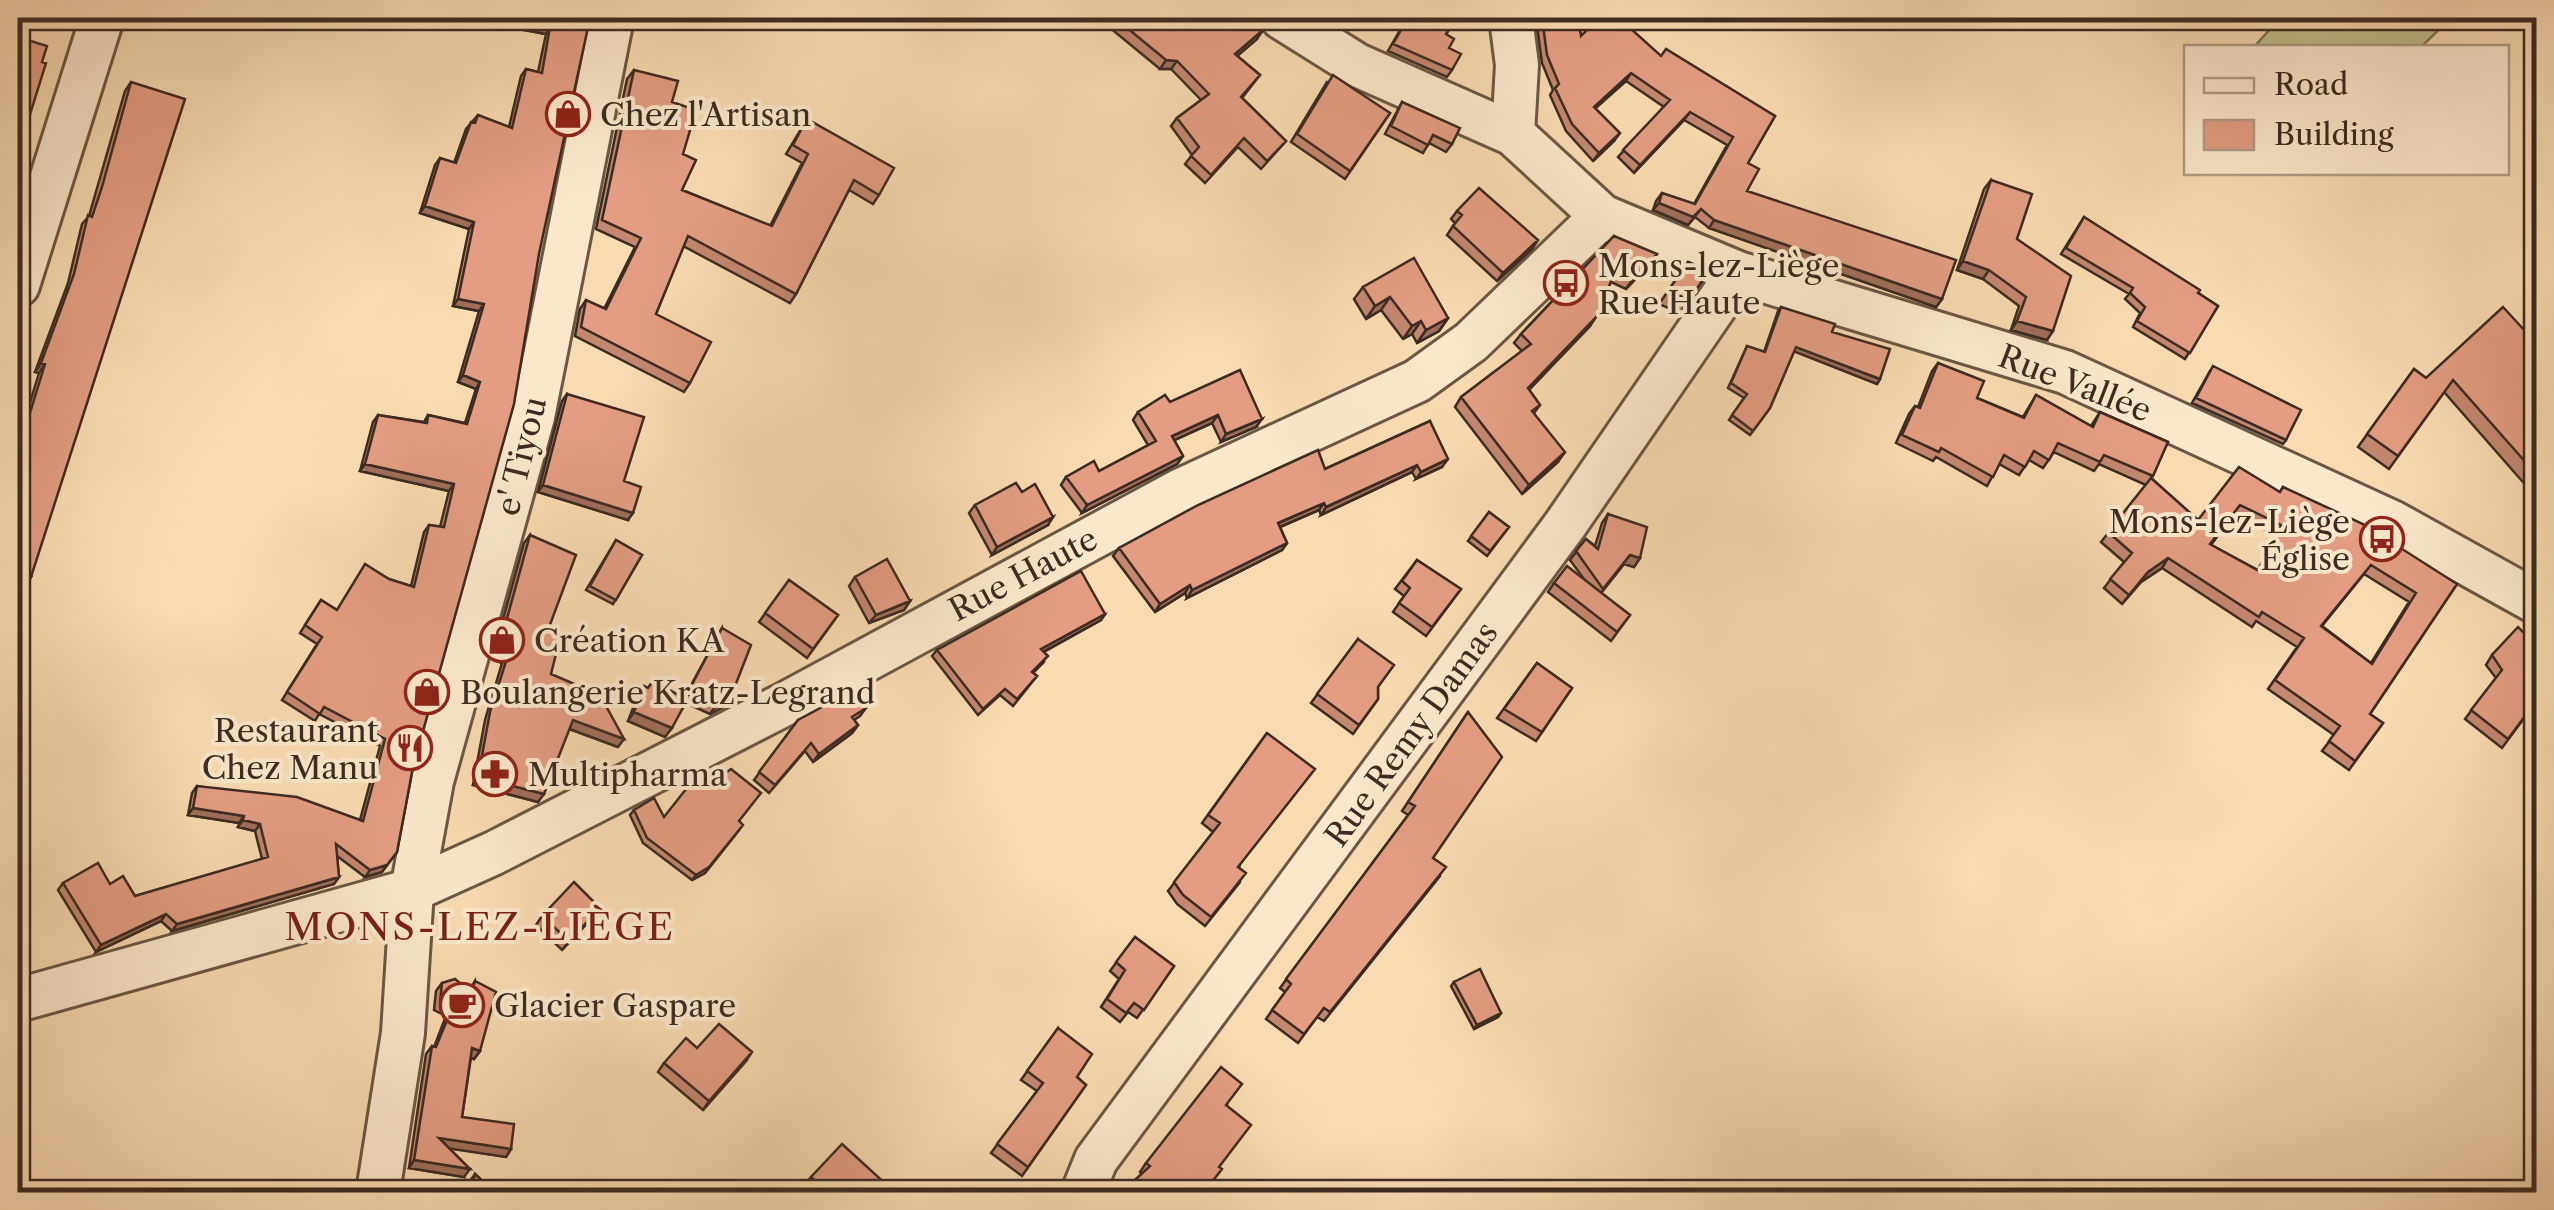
<svg xmlns="http://www.w3.org/2000/svg" width="2554" height="1210" font-family="'Libre Caslon Text',serif">
	<style>
		.green { fill: #c0c08a; stroke: #7e7656; stroke-width: 2.5 }
		.lines { fill: none; stroke-linecap: round; stroke-linejoin: round }
		.minor-casing { stroke: #6b5746; stroke-width: 48 }
		.minor { stroke: #fbe8cc; stroke-width: 42 }
		.wall { fill: #c48770; stroke: #3c2b23; stroke-width: 2.5; fill-rule: evenodd }
		.shaded-wall { fill: #a06e5b; stroke: #3c2b23; stroke-width: 2.5 }
		.building { fill: #e49d82; stroke: #3c2b23; stroke-width: 2.5; fill-rule: evenodd }
		.labels { text-anchor: middle; dominant-baseline: central; stroke-width: 8; stroke-linejoin: round; paint-order: stroke }
		.poi-label { font-size: 32px; fill: #3c2b23; stroke: #fbe8cc; text-anchor: start }
		.street-label { font-size: 32px; fill: #3c2b23; stroke: #fbe8cc }
		.quarter-label { font-size: 38px; letter-spacing: 2.5px; fill: #7a1f14; stroke: #fbe8cc }
	</style>
	<rect width="100%" height="100%" fill="#f9dbb1"/>
	<filter id="stains"><feTurbulence type="fractalNoise" baseFrequency=".002" numOctaves="4"/><feColorMatrix values="0 0 0 0 .2 0 0 0 0 .09 0 0 0 0 .02 0 0 0 .5 -.17"/></filter>
	<radialGradient id="worn" r=".72"><stop offset=".6" stop-color="#630" stop-opacity="0"/><stop offset="1" stop-color="#630" stop-opacity=".3"/></radialGradient>
	<!-- green -->
	<path class="green" d="M2280 18H2451L2421 47H2254Z"/>
	<g class="lines">
		<defs>
			<path id="minor" d="M1282 18 1357 65 1513 134 1602 216 1738 273 2065 372 2392 522 2536 602
				M1511 18 1517 65 1513 134
				M18 285 102 18
				M18 1000 412 890 494 853 785 704 1181 490 1417 381 1471 342 1602 216
				M378 1192 403 1033 412 890 432 781 533 417 612 18
				M1083 1192 1096 1160 1565 525 1738 273"/>
		</defs>
		<!-- minor casing -->
		<use href="#minor" class="minor-casing"/>
		<!-- minor -->
		<use href="#minor" class="minor"/>
	</g>
	<!-- wall -->
	<path class="wall" d="M500 18H590L413 767 397 852 382 872 365 877 337 856 339 877 334 884 172 931 161 921 96 952 58 890 63 883 110 884 135 896 262 859 255 831 238 827 239 823 188 815 192 793 197 786 360 820 380 746 319 714 315 721 282 700 317 644 300 633 321 600 337 610 389 579 411 586 424 532 429 525 440 527 449 491 360 471 373 422 378 415 424 422 428 415 465 423 476 389 458 382 479 311 453 306 469 229 420 213 435 165 440 158 454 163 466 129 478 115 509 127 521 76 526 69 538 72 546 34 498 25Z
		M1098 18H1251L1257 39 1237 56 1260 75 1242 98 1286 141 1261 169 1238 147 1205 183 1185 164 1192 155 1171 126 1177 118 1201 100 1171 69H1160Z
		M1407 18H1457L1446 34 1452 70 1447 77 1388 51Z
		M1536 18H1578L1581 36 1661 56 1775 116 1748 163 1747 191 1942 299 1936 307 1709 228 1695 217 1688 225 1653 210 1656 201 1662 193 1694 204 1727 145 1684 120 1634 173 1618 157 1664 107 1626 81 1595 108 1614 141 1593 161 1566 131 1550 95 1553 90 1542 63Z
		M634 70 672 102 683 154 682 190 770 226 802 163 786 154 807 119 879 195 873 204 849 190 796 294 790 303 683 246 656 314 690 383 684 392 575 336 580 309 586 300 604 309 635 247 596 229 627 79Z
		M131 82 31 577 24 586 18 583V432L22 428 24 422 39 373 35 372 68 283 82 224 89 216 125 91Z
		M1327 82 1390 113 1345 179 1291 142Z
		M1402 102 1452 144 1446 152 1429 143 1423 153 1385 134Z
		M1991 180 2017 239 2047 340 2011 330 2019 306 1983 279 1957 270 1984 189Z
		M1457 211 1532 249 1497 281 1447 235 1455 223 1451 219Z
		M2084 217 2218 306 2185 359 2133 327 2140 313 2125 299 2129 294 2061 254Z
		M1614 236 1651 263 1626 289 1611 282 1590 326 1529 390 1540 405 1534 413 1558 462 1522 494 1455 407 1461 397 1522 351 1514 343 1521 334Z
		M1688 262 1709 271 1680 313 1659 304Z
		M1363 287 1448 318 1439 331 1417 343 1412 334 1403 339 1381 310 1366 319 1354 299Z
		M1781 307 1832 332 1880 379 1877 384 1794 351 1770 408 1750 435 1729 420 1744 398 1728 388 1747 346 1764 352 1778 311Z
		M2536 343V497L2444 392 2389 469 2358 447 2414 369 2426 378Z
		M1938 363 1977 398 2023 417 2036 395 2091 426 2100 412 2168 442 2151 478 2198 520 2280 492 2283 487 2457 584 2370 714 2383 723 2349 770 2322 751 2334 735 2268 689 2297 647 2256 621 2252 627 2162 568 2141 582 2122 604 2104 588 2124 562 2101 542 2146 485 2099 464 2094 471 2054 452 2043 468 2029 460 2019 475 1999 464 1987 486 1936 457 1933 461 1896 443 1909 414 1915 406 1918 407 1932 371ZM2233 515 2275 534 2258 570 2211 545ZM2364 574 2409 602 2371 663 2322 626Z
		M2210 371 2286 440 2283 444 2192 403Z
		M567 394 624 481 628 520 538 492 562 401Z
		M1170 402 1256 427 1221 442 1212 423 1174 440 1183 456 1177 464 1082 513 1061 485 1066 477 1099 471 1148 445 1133 420 1138 412Z
		M1430 421 1442 467 1416 479 1412 472 1321 515 1319 510 1280 527 1287 543 1282 550 1187 598 1185 593 1155 612 1113 556 1119 548 1325 469Z
		M1022 492 1048 525 992 555 969 513 975 505Z
		M1489 512 1509 527 1487 556 1468 541Z
		M1608 514 1640 558 1634 567 1624 564 1601 593 1630 615 1611 641 1548 592 1554 583 1584 579 1570 560 1586 539 1595 546 1602 523Z
		M530 535 548 630 551 674 618 747 569 729 538 802 473 785 485 720 502 663 492 659 524 543Z
		M616 540 642 555 613 604 586 590Z
		M1417 560 1461 589 1426 636 1393 612 1404 596 1395 589Z
		M855 577 910 601 904 610 869 623 849 586Z
		M789 580 838 615 807 658 759 622Z
		M1105 614 1101 620 1044 652V662L1033 673 1037 676 1013 706 1000 695 978 715 932 656 937 650Z
		M722 628 730 699 725 706 710 714 686 703 665 737 628 721 638 695 644 686 648 688 653 681 684 698Z
		M1358 639 1378 687V699L1353 734 1311 703Z
		M2492 655 2536 702 2502 748 2465 719 2496 678 2486 665Z
		M1537 663 1572 688 1536 741 1497 718Z
		M866 708 860 716 854 720 858 725 852 733 813 762 805 751 769 793 754 780 798 720Z
		M1468 712 1433 858 1440 876 1324 1021 1317 1017 1298 1043 1266 1019 1285 992 1280 988 1408 815 1402 811Z
		M1267 733 1239 868 1240 882 1205 926 1177 904 1168 891 1213 832 1202 823Z
		M634 810 664 817 739 821V830L705 873 692 880 643 843 630 815Z
		M600 908 594 916 562 950 536 925 542 916Z
		M1135 937 1174 966 1137 1018 1128 1012 1120 1022 1101 1007 1119 979 1110 971Z
		M475 981 480 1051 474 1059 471 1057 462 1117 511 1149 506 1157 449 1148 464 1177 409 1168 426 1054 432 1046 434 1047 446 1016 434 1010 436 991 442 983 469 991Z
		M1454 982 1501 1013 1498 1017 1474 1029 1451 986Z
		M1058 1028 1077 1077 1086 1085 1022 1176 991 1153 1037 1091 1021 1080Z
		M697 1048 746 1061 703 1110 658 1072 664 1063Z
		M1227 1105 1219 1167 1205 1192H1122L1142 1174 1140 1172 1146 1163Z
		M475 1174 494 1192H467L469 1182Z
		M811 1177 887 1185 882 1192H812L804 1186Z"/>
	<!-- shaded-wall -->
	<path class="shaded-wall" d="M503 18 550 27 546 34 498 25Z
		M1263 30 1257 39 1229 63 1235 54Z
		M1166 60 1177 61 1171 69H1160Z
		M1631 73 1626 81 1588 115 1594 107Z
		M1690 112 1684 120 1634 173 1640 165Z
		M1620 133 1614 141 1593 161 1599 153Z
		M1659 203 1701 209 1688 225 1653 210Z
		M425 206 474 222 469 229 420 213Z
		M1714 220 1942 299 1936 307 1709 228Z
		M1538 240 1532 249 1497 281 1503 273Z
		M1657 254 1651 263 1626 289 1632 280Z
		M1963 261 1989 270 1983 279 1957 270Z
		M1390 297 1381 310 1366 319 1375 306Z
		M458 299 484 304 479 311 453 306Z
		M1596 317 1590 326 1521 398 1528 388Z
		M1448 318 1439 331 1417 343 1426 330Z
		M1421 321 1412 334 1403 339 1412 326Z
		M2017 321 2053 331 2047 340 2011 330Z
		M1796 347 1880 379 1877 384 1793 351Z
		M41 363 45 364 39 373 35 372Z
		M463 375 480 382 476 389 458 382Z
		M1218 415 1212 423 1166 444 1172 436Z
		M1262 419 1256 427 1221 442 1226 434Z
		M1565 452 1558 462 1522 494 1529 485Z
		M1183 456 1177 464 1082 513 1087 505Z
		M1448 459 1442 467 1416 479 1421 472Z
		M365 464 454 484 449 491 360 471Z
		M1417 465 1412 472 1321 515 1326 507Z
		M543 485 633 513 628 520 538 492Z
		M1324 503 1319 510 1273 530 1278 523Z
		M1053 517 1048 525 992 555 997 547Z
		M1287 543 1282 550 1187 598 1192 590Z
		M1630 555 1640 558 1634 567 1624 564 1597 598Z
		M2168 558 2162 568 2141 582 2122 604 2148 572Z
		M18 573 31 577 24 586 18 583Z
		M1190 585 1185 593 1155 612 1160 604Z
		M910 601 904 610 869 623 876 615Z
		M1105 614 1101 620 1037 655 1041 649Z
		M498 651 508 655 502 663 492 659Z
		M730 699 725 706 710 714 715 707Z
		M634 712 672 728 665 737 628 721Z
		M573 720 624 739 618 747 567 728Z
		M858 725 852 733 813 762 819 754Z
		M478 777 544 794 538 802 473 785Z
		M193 808 244 816 239 823 188 815Z
		M243 820 260 824 255 831 238 827Z
		M739 830 705 873 692 880 696 875Z
		M387 865 382 872 365 877 370 870Z
		M339 877 334 884 172 931 177 924Z
		M600 908 594 916 562 950 569 941Z
		M166 914 161 921 96 952 101 945Z
		M1501 1013 1498 1017 1474 1029 1477 1025Z
		M472 1048 480 1051 474 1059 467 1055Z
		M752 1052 746 1061 703 1110 709 1101Z
		M439 1138 511 1149 506 1157 433 1146Z
		M414 1160 470 1169 464 1177 409 1168Z"/>
	<!-- building -->
	<path class="building" d="M503 18H590L539 254 514 404 413 767 397 852 387 865 370 870 336 844 339 877 177 924 166 914 101 945 63 883 98 863 110 884 123 876 135 896 268 857 260 824 243 820 244 816 193 808 197 786 297 797 363 821 385 739 324 707 320 714 287 692 322 637 305 625 321 600 337 610 365 564 389 579 414 587 429 525 444 527 454 484 365 464 378 415 427 423 428 415 467 424 480 382 463 375 484 304 458 299 474 222 425 206 440 158 456 163 471 122 475 123 478 115 512 128 526 69 542 73 550 27Z
		M1115 18H1251L1263 30 1235 54 1260 75 1241 97 1286 141 1267 161 1244 138 1211 175 1191 156 1199 147 1177 118 1209 94 1177 61 1166 60Z
		M1408 18H1457L1446 34 1454 39 1449 48 1461 54 1452 70 1393 44Z
		M1542 18H1578L1581 36 1599 18H1619L1661 56 1666 49 1775 116 1748 163 1759 169 1747 191 1956 260 1942 299 1714 220 1701 209 1693 217 1659 203 1662 193 1695 204 1733 137 1690 112 1640 165 1623 150 1670 100 1631 73 1594 107 1620 133 1599 153 1572 124 1555 88 1559 84 1547 55Z
		M18 37 47 46 42 62 46 63 22 140 18 139Z
		M634 70 678 81 672 102 696 110 683 154 696 160 682 190 772 226 808 154 793 145 807 119 894 168 879 195 854 180 796 294 688 236 656 314 711 342 690 383 581 327 586 300 606 309 641 238 602 220Z
		M1333 75 1390 113 1350 171 1297 134Z
		M131 82 185 99 31 577 18 573V440L21 428 25 429 30 413 45 364 41 363 74 274 88 215 92 217 102 187Z
		M1402 102 1460 128 1452 144 1433 135 1428 145 1391 126Z
		M1991 180 2032 194 2017 239 2071 276 2053 331 2017 321 2026 297 1989 270 1963 261Z
		M1479 188 1538 240 1503 273 1453 226 1462 215 1457 211Z
		M2084 217 2200 290 2198 293 2218 306 2190 353 2137 321 2145 307 2130 293 2133 288 2066 248Z
		M1614 236 1657 254 1632 280 1615 272 1596 317 1528 388 1540 405 1532 411 1565 452 1529 485 1461 397 1531 344 1521 334Z
		M1414 258 1448 318 1426 330 1421 321 1412 326 1390 297 1375 306 1363 287Z
		M1688 262 1709 271 1689 300 1668 291Z
		M1781 307 1835 324 1832 332 1890 349 1880 379 1796 347 1770 408 1753 431 1732 415 1747 394 1731 383 1747 346 1765 352Z
		M2503 307 2536 343V474L2453 380 2398 456 2367 434 2414 369 2426 378Z
		M1938 363 1984 381 1977 398 2024 418 2036 395 2093 427 2100 412 2168 442 2153 476 2104 455 2100 462 2058 443 2049 460 2034 451 2025 467 2004 455 1993 477 1941 448 1939 452 1902 435 1915 406 1920 408Z
		M2213 366 2301 410 2286 440 2196 398Z
		M1240 370 1262 419 1226 434 1218 415 1172 436 1183 456 1087 505 1066 477 1094 461 1099 471 1156 441 1138 412 1165 395 1170 402Z
		M567 394 644 417 624 481 641 487 633 513 543 485Z
		M1430 421 1448 459 1421 472 1417 465 1326 507 1324 503 1278 523 1287 543 1192 590 1190 585 1160 604 1119 548 1198 505 1318 450 1325 469Z
		M2239 467 2280 492 2283 487 2363 524 2457 584 2370 714 2383 723 2355 761 2329 741 2340 726 2275 680 2304 638 2262 612 2259 617 2168 558 2148 572 2129 595 2110 579 2132 553 2108 532 2151 478 2198 520ZM2240 505 2281 525 2259 571 2210 544ZM2371 565 2416 593 2372 664 2321 626Z
		M1016 483 1022 492 1035 484 1053 517 997 547 975 505Z
		M1489 512 1509 527 1490 551 1471 536Z
		M1608 514 1647 527 1640 558 1630 555 1603 589 1576 551 1586 539 1598 549Z
		M530 535 576 555 548 630 561 634 551 674 600 695 624 739 573 720 544 794 478 777 490 712 508 655 498 651Z
		M616 540 642 555 616 600 590 586Z
		M887 559 910 601 876 615 855 577Z
		M1417 560 1461 589 1432 627 1399 603 1410 588 1402 581Z
		M1567 566 1630 615 1617 632 1554 583Z
		M1081 571 1105 614 1041 649 1048 656 1032 672 1037 676 1017 699 1005 689 983 709 937 650Z
		M789 580 838 615 813 649 765 613Z
		M2536 626V701L2508 739 2471 710 2502 670 2492 655 2518 627 2527 636Z
		M722 628 751 645 730 699 715 707 687 694Z
		M1358 639 1394 665 1378 687V699L1359 725 1317 694Z
		M1537 663 1572 688 1542 732 1504 709Z
		M653 681 687 700 672 728 634 712 644 686 648 688Z
		M854 690 866 708 852 717 858 725 819 754 811 743 775 785 759 772 798 720Z
		M1468 712 1502 757 1433 858 1446 867 1330 1012 1324 1008 1304 1034 1272 1010 1291 984 1286 979 1415 806 1408 802Z
		M1267 733 1315 769 1238 867 1246 873 1211 917 1183 895 1174 882 1220 823 1208 815Z
		M731 769 761 793 739 821 743 825 709 867 696 875 647 838 634 810 654 798 664 817 698 774 709 785Z
		M574 882 600 908 569 941 542 916Z
		M1135 937 1174 966 1144 1010 1134 1003 1126 1013 1107 999 1125 970 1116 962Z
		M1480 969 1501 1013 1477 1025 1454 982Z
		M455 979 471 992 475 981 496 992 480 1051 472 1048 462 1117 514 1124 511 1149 439 1138 470 1169 414 1160 432 1046 436 1047 452 1008 440 1002 442 983Z
		M719 1024 752 1052 709 1101 664 1063 686 1038 697 1048Z
		M1058 1028 1092 1054 1077 1077 1086 1085 1028 1167 997 1144 1043 1083 1027 1071Z
		M1221 1067 1242 1084 1226 1105 1251 1125 1219 1167 1222 1169 1204 1192 1196 1189 1194 1192H1183L1180 1190 1178 1192H1122L1150 1166 1146 1163Z
		M842 1144 887 1185 881 1192H827L811 1177Z
		M475 1174 494 1192H471Z
		M315 1188 342 1191 344 1192H311Z"/>
	<!-- icons -->
	<defs>
		<symbol id="shop-ring" viewBox="-11 -11 22 22"><circle r="9.5" fill="#fbe8cc" stroke="#8f2418" stroke-width="1.5"/><path d="M-5-2.5h2.3a2.7 3.5 0 0 1 5.4 0H5L5.5 6h-11ZM-1.5-2.5h3a1.5 2.3 0 0 0-3 0Z" fill="#8f2418"/></symbol>
		<symbol id="bus-ring" viewBox="-11 -11 22 22"><circle r="9.5" fill="#fbe8cc" stroke="#8f2418" stroke-width="1.5"/><path d="M-5-6H5V4H4V6H2V4H-2V6H-4V4H-5ZM-3.5-4V0h7V-4ZM-3.5 1.2v1.5H-2V1.2ZM2 1.2v1.5H3.5V1.2Z" fill="#8f2418"/></symbol>
		<symbol id="restaurant-ring" viewBox="-11 -11 22 22"><circle r="9.5" fill="#fbe8cc" stroke="#8f2418" stroke-width="1.5"/><path d="M-5-6h1v4h1v-4h1v4h1v-4h1v5L-1.5 .5V6h-2V.5L-5-1ZM5-6V6H3V1.5H1.5Q1.5-4 5-6Z" fill="#8f2418"/></symbol>
		<symbol id="pharmacy-ring" viewBox="-11 -11 22 22"><circle r="9.5" fill="#fbe8cc" stroke="#8f2418" stroke-width="1.5"/><path d="M-2-6h4v4h4v4h-4v4h-4v-4h-4v-4h4Z" fill="#8f2418"/></symbol>
		<symbol id="cafe-ring" viewBox="-11 -11 22 22"><circle r="9.5" fill="#fbe8cc" stroke="#8f2418" stroke-width="1.5"/><path d="M-5.5-4.5H6V0H3Q3 3.5 0 3.5H-2.5Q-5.5 3.5-5.5 0ZM3-3.2v2h1.7v-2ZM-6 4.5H4V6H-6Z" fill="#8f2418"/></symbol>
	</defs>
	<g fill-rule="evenodd">
		<use href="#shop-ring" x="543" y="89" width="50" height="50"/>
		<use href="#bus-ring" x="1541" y="258" width="50" height="50"/>
		<use href="#bus-ring" x="2357" y="514" width="50" height="50"/>
		<use href="#shop-ring" x="477" y="615" width="50" height="50"/>
		<use href="#shop-ring" x="402" y="667" width="50" height="50"/>
		<use href="#restaurant-ring" x="385" y="723" width="50" height="50"/>
		<use href="#pharmacy-ring" x="470" y="749" width="50" height="50"/>
		<use href="#cafe-ring" x="437" y="980" width="50" height="50"/>
	</g>
	<g class="labels">
		<!-- poi labels -->
		<g class="poi-label">
			<text x="600" y="114">Chez l'Artisan</text>
			<text x="1598" y="265">Mons-lez-Liège<tspan x="1598" dy="37">Rue Haute</tspan></text>
			<text x="2350" y="521" text-anchor="end">Mons-lez-Liège<tspan x="2350" dy="37">Église</tspan></text>
			<text x="534" y="640">Création KA</text>
			<text x="460" y="692">Boulangerie Kratz-Legrand</text>
			<text x="378" y="730" text-anchor="end">Restaurant<tspan x="378" dy="37">Chez Manu</tspan></text>
			<text x="528" y="774">Multipharma</text>
			<text x="494" y="1005">Glacier Gaspare</text>
		</g>
		<!-- street labels -->
		<g class="street-label">
			<text transform="translate(2075 383) rotate(21)">Rue Vallée</text>
			<text transform="translate(521 456) rotate(-76)">e' Tiyou</text>
			<text transform="translate(1023 574) rotate(-28)">Rue Haute</text>
			<text transform="translate(1411 734) rotate(-54)">Rue Remy Damas</text>
		</g>
		<!-- quarter labels -->
		<g class="quarter-label">
			<text x="480" y="926">MONS-LEZ-LIÈGE</text>
		</g>
	</g>
	<!-- margin -->
	<rect width="2554" height="1210" fill="none" stroke="#f9dbb1" stroke-width="60"/>
	<rect x="20" y="20" width="2514" height="1170" fill="none" stroke="#3c2b23" stroke-width="5"/>
	<rect x="30" y="30" width="2494" height="1150" fill="none" stroke="#3c2b23" stroke-width="2.5"/>
	<!-- legend -->
	<rect x="2184" y="45" width="325" height="130" fill="#fbe8cc" stroke="#af9c88" stroke-width="2.5"/>
	<rect x="2204" y="78" width="50" height="15" fill="#fbe8cc" stroke="#af9c88" stroke-width="2.5"/>
	<text x="2274" y="95" font-size="30" fill="#3c2b23">Road</text>
	<rect x="2204" y="120" width="50" height="30" fill="#e49d82" stroke="#af9c88" stroke-width="2.5"/>
	<text x="2274" y="145" font-size="30" fill="#3c2b23">Building</text>
	<rect width="100%" height="100%" filter="url(#stains)"/>
	<rect width="100%" height="100%" fill="url(#worn)"/>
</svg>
